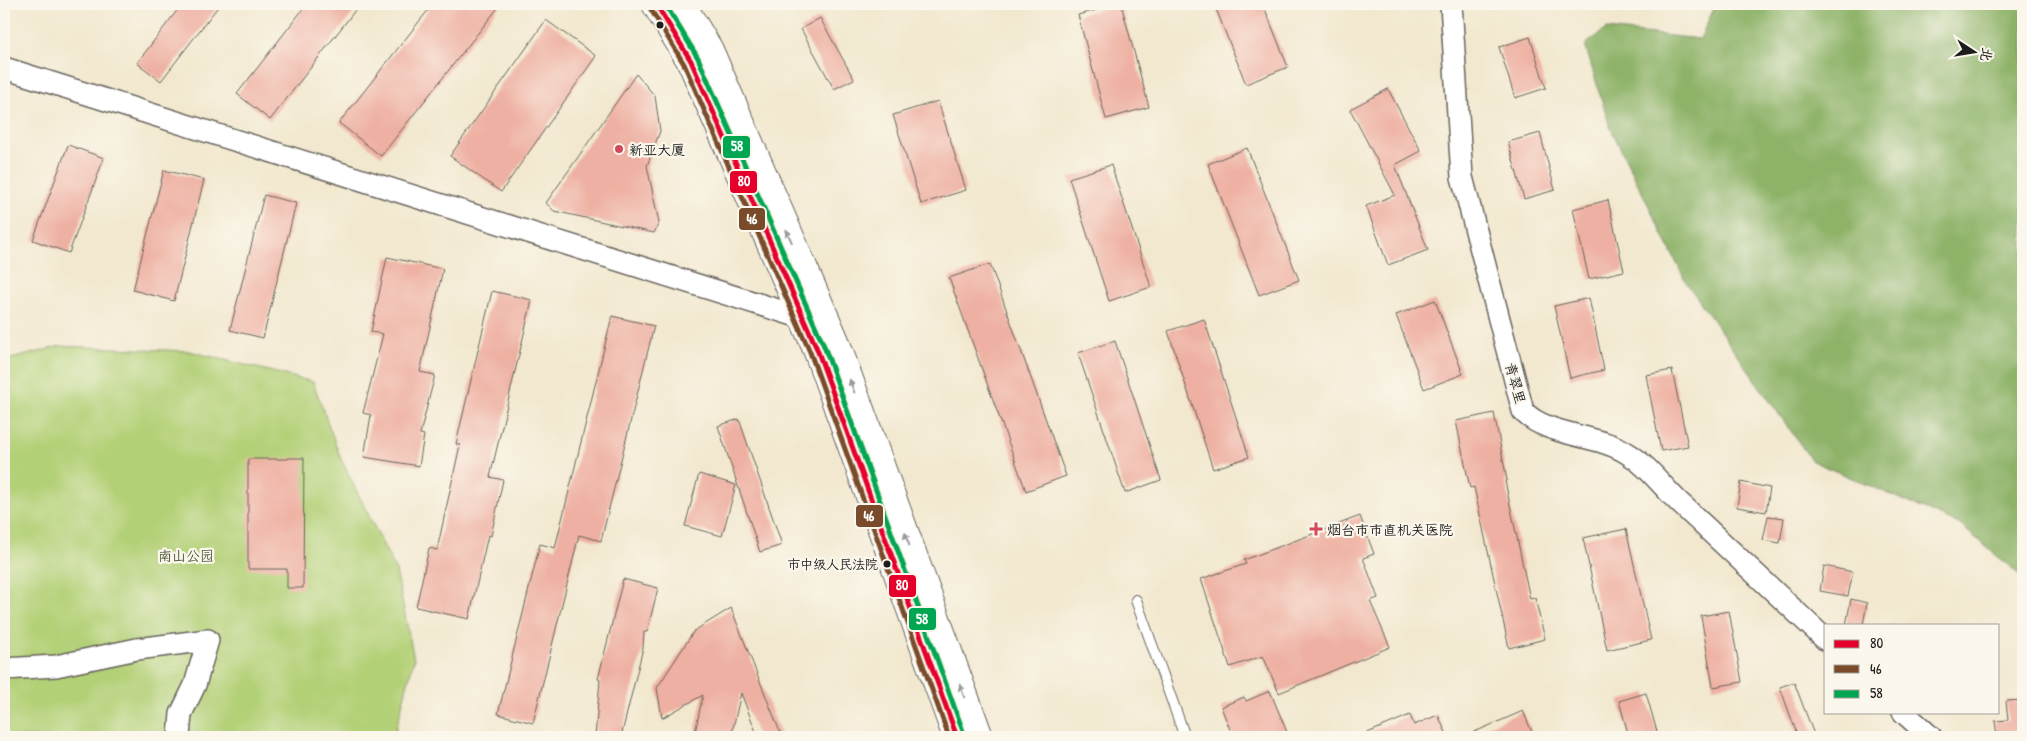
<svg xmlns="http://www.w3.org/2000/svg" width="2027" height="741" font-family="'Patrick Hand','LXGW WenKai TC',sans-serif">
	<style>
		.green { fill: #b2d076; stroke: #677649 }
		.forest { fill: #8db267; stroke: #546742 }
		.building { fill: #eeb0a2 }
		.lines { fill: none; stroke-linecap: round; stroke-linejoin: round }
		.lane-casing { stroke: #67635b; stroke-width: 12 }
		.street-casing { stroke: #67635b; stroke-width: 24 }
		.secondary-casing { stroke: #67635b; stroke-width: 30 }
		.lane { stroke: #fff; stroke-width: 10 }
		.street { stroke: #fff; stroke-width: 21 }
		.secondary { stroke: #fff; stroke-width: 28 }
		.bus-1-casing { stroke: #fbf7ec; stroke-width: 9 }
		.bus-2-casing { stroke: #fbf7ec; stroke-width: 9 }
		.bus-3-casing { stroke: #fbf7ec; stroke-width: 9 }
		.bus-1 { stroke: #e4002b; stroke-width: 5 }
		.bus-2 { stroke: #7a4b2a; stroke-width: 5 }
		.bus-3 { stroke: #00a651; stroke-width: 5 }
		.oneway { fill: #999 }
		.bus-dot { fill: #1c1c1c; stroke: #fbf7ec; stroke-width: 2 }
		.poi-dot { fill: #d1495b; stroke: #fbf7ec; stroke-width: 2 }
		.labels { text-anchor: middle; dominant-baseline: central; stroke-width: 4.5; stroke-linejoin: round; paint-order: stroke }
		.bus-label { font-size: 13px; fill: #1c1c1c; stroke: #fbf7ec; text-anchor: end }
		.poi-label { font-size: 14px; fill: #1c1c1c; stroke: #fbf7ec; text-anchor: start }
		.street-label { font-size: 14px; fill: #1c1c1c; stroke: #fbf7ec }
		.park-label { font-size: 14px; fill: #505b3c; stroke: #fbf7ec }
		.line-badge { stroke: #fbf7ec; stroke-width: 2 }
		.badge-label { font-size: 14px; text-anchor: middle; font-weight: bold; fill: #fff }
	</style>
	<rect width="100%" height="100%" fill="#fbf7ec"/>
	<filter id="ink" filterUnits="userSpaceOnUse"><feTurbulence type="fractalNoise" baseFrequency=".02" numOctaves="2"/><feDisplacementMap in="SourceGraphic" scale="10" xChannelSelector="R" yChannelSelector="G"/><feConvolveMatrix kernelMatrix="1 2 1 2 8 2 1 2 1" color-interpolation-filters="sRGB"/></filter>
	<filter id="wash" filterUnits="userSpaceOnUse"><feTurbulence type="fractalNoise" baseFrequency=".0096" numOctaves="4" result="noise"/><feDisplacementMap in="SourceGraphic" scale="20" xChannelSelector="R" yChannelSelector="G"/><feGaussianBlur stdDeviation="1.12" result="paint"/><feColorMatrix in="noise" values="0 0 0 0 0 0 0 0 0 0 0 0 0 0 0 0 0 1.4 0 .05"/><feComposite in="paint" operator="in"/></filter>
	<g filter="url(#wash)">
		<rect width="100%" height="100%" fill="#f2e8cf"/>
		<!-- green -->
		<path class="green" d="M60 346 189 351 313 382 341 459 396 571 414 659 394 737H4V361Z"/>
		<!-- forest -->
		<path class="forest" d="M1716 4H2023V591L2022 577 1959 524 1812 461 1686 282 1610 127 1585 45 1606 29 1700 39Z"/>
		<g id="blocks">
			<!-- building -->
			<path class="building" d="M182 4H220L161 81 137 63Z
				M307 4H360L270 120 237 94Z
				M433 4H501L381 156 339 123Z
				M1118 4H1121L1149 107 1106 119 1078 15Z
				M1214 4H1263L1288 67 1246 84Z
				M820 18 854 79 834 89 801 29Z
				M546 20 596 56 501 192 450 156Z
				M1530 37 1546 88 1515 98 1499 47Z
				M636 74 655 96 660 131 647 166 659 223 654 233 554 211 546 203Z
				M1388 89 1421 151 1395 165 1428 250 1388 265 1366 206 1395 195 1350 109Z
				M938 101 966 190 921 204 893 115Z
				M1540 133 1555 190 1524 199 1508 142Z
				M68 145 104 158 69 253 33 240Z
				M1247 148 1299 280 1259 295 1208 164Z
				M1111 165 1151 287 1109 301 1069 178Z
				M164 170 204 180 174 301 133 290Z
				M264 195 296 203 263 338 230 330Z
				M1608 200 1624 271 1589 279 1573 209Z
				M387 257 443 269 420 372 435 375 420 434 424 435 419 466 364 457 371 415 363 413 383 334 371 332Z
				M990 264 1066 476 1026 491 949 278Z
				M492 291 532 300 490 477 503 480 491 536 488 535 469 619 416 607 429 548 437 550 460 445 456 444Z
				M1589 298 1604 370 1570 378 1554 306Z
				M1435 300 1463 374 1424 389 1396 315Z
				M612 316 654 326 601 541 579 535 533 723 498 714 540 544 555 548Z
				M1204 319 1249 457 1213 469 1168 331Z
				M1115 341 1161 480 1125 493 1078 353Z
				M1672 370 1688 446 1661 451 1646 375Z
				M1494 413 1507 480 1505 481 1530 599 1535 598 1545 639 1509 648 1474 487 1470 488 1456 421Z
				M739 419 782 545 760 552 718 426Z
				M288 458H304L303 588H287V569H248V459H288Z
				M699 474 736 485 722 536 685 526Z
				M1741 482 1770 488 1766 512 1737 507Z
				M1360 516 1374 554 1363 558 1378 598 1370 601 1390 647 1279 693 1263 656 1230 667 1201 579 1246 564 1244 560Z
				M1768 516 1784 518 1780 543 1763 540Z
				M1626 529 1651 640 1607 650 1583 538Z
				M1824 566 1853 572 1848 596 1820 591Z
				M623 579 658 588 647 632H644L643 648 621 737H595L600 680 598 679Z
				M1851 599 1867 603 1863 625H1846Z
				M731 608 782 737H758L741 693 731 737H694L703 695 662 718 657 688 694 631Z
				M1729 611 1742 682 1713 687 1701 616Z
				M1794 682 1815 737H1798L1780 687Z
				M1270 691 1289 737H1233L1221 707 1244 697 1246 701Z
				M1646 693 1658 735 1649 737H1629L1619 701Z
				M2023 700V737H1997L1995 721 2008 720 2006 701Z
				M1523 711 1534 737H1463Z
				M1410 715 1414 725 1438 715 1448 737H1358Z"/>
		</g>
	</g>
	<g filter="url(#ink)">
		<use href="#blocks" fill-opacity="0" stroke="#67635b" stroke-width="1"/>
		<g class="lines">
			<defs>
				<path id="lane" d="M1136 600 1185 737"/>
				<path id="street" d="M1451 4 1462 177 1523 411C1545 436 1598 434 1627 453 1649 466 1663 488 1682 505 1730 550 1778 595 1826 640
					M4 68 803 318 813 314
					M4 669 56 666 137 649 208 640 195 685 181 714 179 737
					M1903 712 1931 737"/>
				<path id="secondary" d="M656 4 691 61 817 349 957 737
					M681 4 709 50 835 341 979 737"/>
			</defs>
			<!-- lane casing -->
			<use href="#lane" class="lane-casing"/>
			<!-- street casing -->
			<use href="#street" class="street-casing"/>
			<!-- secondary casing -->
			<use href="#secondary" class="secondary-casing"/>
			<!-- lane -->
			<use href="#lane" class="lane"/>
			<!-- street -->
			<use href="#street" class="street"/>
			<!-- secondary -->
			<use href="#secondary" class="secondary"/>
			<defs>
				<path id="bus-1" d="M656 4 691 61 817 349 957 737"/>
				<path id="bus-2" d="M650 8 684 64 810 352 949 737"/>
				<path id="bus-3" d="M665 4 698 58 824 346 964 734"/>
			</defs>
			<!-- bus-1 casing -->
			<use href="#bus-1" class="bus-1-casing"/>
			<!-- bus-2 casing -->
			<use href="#bus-2" class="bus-2-casing"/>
			<!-- bus-3 casing -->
			<use href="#bus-3" class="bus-3-casing"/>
			<!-- bus-1 -->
			<use href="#bus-1" class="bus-1"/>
			<!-- bus-2 -->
			<use href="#bus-2" class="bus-2"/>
			<!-- bus-3 -->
			<use href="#bus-3" class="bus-3"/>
		</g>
		<!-- one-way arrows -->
		<defs><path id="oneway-solid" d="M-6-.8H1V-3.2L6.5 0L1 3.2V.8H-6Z" transform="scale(1.25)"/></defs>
		<g class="oneway">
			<use href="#oneway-solid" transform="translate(789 236) rotate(-114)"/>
			<use href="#oneway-solid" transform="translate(852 386) rotate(-110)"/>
			<use href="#oneway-solid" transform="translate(907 539) rotate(-110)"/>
			<use href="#oneway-solid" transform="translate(962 691) rotate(-110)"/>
		</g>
	</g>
	<!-- markers -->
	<g class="bus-dot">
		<circle cx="660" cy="25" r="4.5"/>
		<circle cx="887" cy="564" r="4.5"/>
	</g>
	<g class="poi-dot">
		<circle cx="619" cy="149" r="5"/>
		<path d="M1313.5 521.5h5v5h5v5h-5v5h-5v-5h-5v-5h5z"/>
	</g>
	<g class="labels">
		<!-- bus labels -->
		<g class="bus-label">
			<text x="878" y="564">市中级人民法院</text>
		</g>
		<!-- poi labels -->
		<g class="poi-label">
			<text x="629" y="149">新亚大厦</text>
			<text x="1327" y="529">烟台市市直机关医院</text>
		</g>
		<!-- street labels -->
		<g class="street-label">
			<text transform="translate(1516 383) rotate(75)">青翠里</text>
		</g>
		<!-- park labels -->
		<g class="park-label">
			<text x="186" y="555">南山公园</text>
		</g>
	</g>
	<g class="line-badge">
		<rect x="722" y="135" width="29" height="24" rx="5" fill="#00a651"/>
		<rect x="729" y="170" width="29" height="24" rx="5" fill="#e4002b"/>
		<rect x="738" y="207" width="28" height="24" rx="5" fill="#7a4b2a"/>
		<rect x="855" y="504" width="29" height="24" rx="5" fill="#7a4b2a"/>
		<rect x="888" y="574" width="29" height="24" rx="5" fill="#e4002b"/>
		<rect x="908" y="607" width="29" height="24" rx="5" fill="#00a651"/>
	</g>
	<g class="badge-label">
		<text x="737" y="151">58</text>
		<text x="744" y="186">80</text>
		<text x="752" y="224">46</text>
		<text x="869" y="521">46</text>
		<text x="902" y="590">80</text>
		<text x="922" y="624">58</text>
	</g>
	<!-- margin -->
	<rect width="2027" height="741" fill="none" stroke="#fbf7ec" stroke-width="20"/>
	<!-- legend -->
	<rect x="1824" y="624" width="175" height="90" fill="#fbf7ec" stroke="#a29f99"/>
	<rect x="1834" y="640" width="25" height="8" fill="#e4002b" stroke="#a29f99"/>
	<text x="1870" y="648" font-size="15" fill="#1c1c1c">80</text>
	<rect x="1834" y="665" width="25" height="8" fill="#7a4b2a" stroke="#a29f99"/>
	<text x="1870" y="674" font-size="15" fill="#1c1c1c">46</text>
	<rect x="1834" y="690" width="25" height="8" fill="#00a651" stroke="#a29f99"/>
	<text x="1870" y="698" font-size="15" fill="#1c1c1c">58</text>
	<!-- north arrow -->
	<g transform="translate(1974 52) rotate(102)" stroke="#fbf7ec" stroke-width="4" paint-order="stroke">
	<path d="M0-4L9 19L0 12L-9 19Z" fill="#1c1c1c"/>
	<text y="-8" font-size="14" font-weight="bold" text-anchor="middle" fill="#1c1c1c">北</text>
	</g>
</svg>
